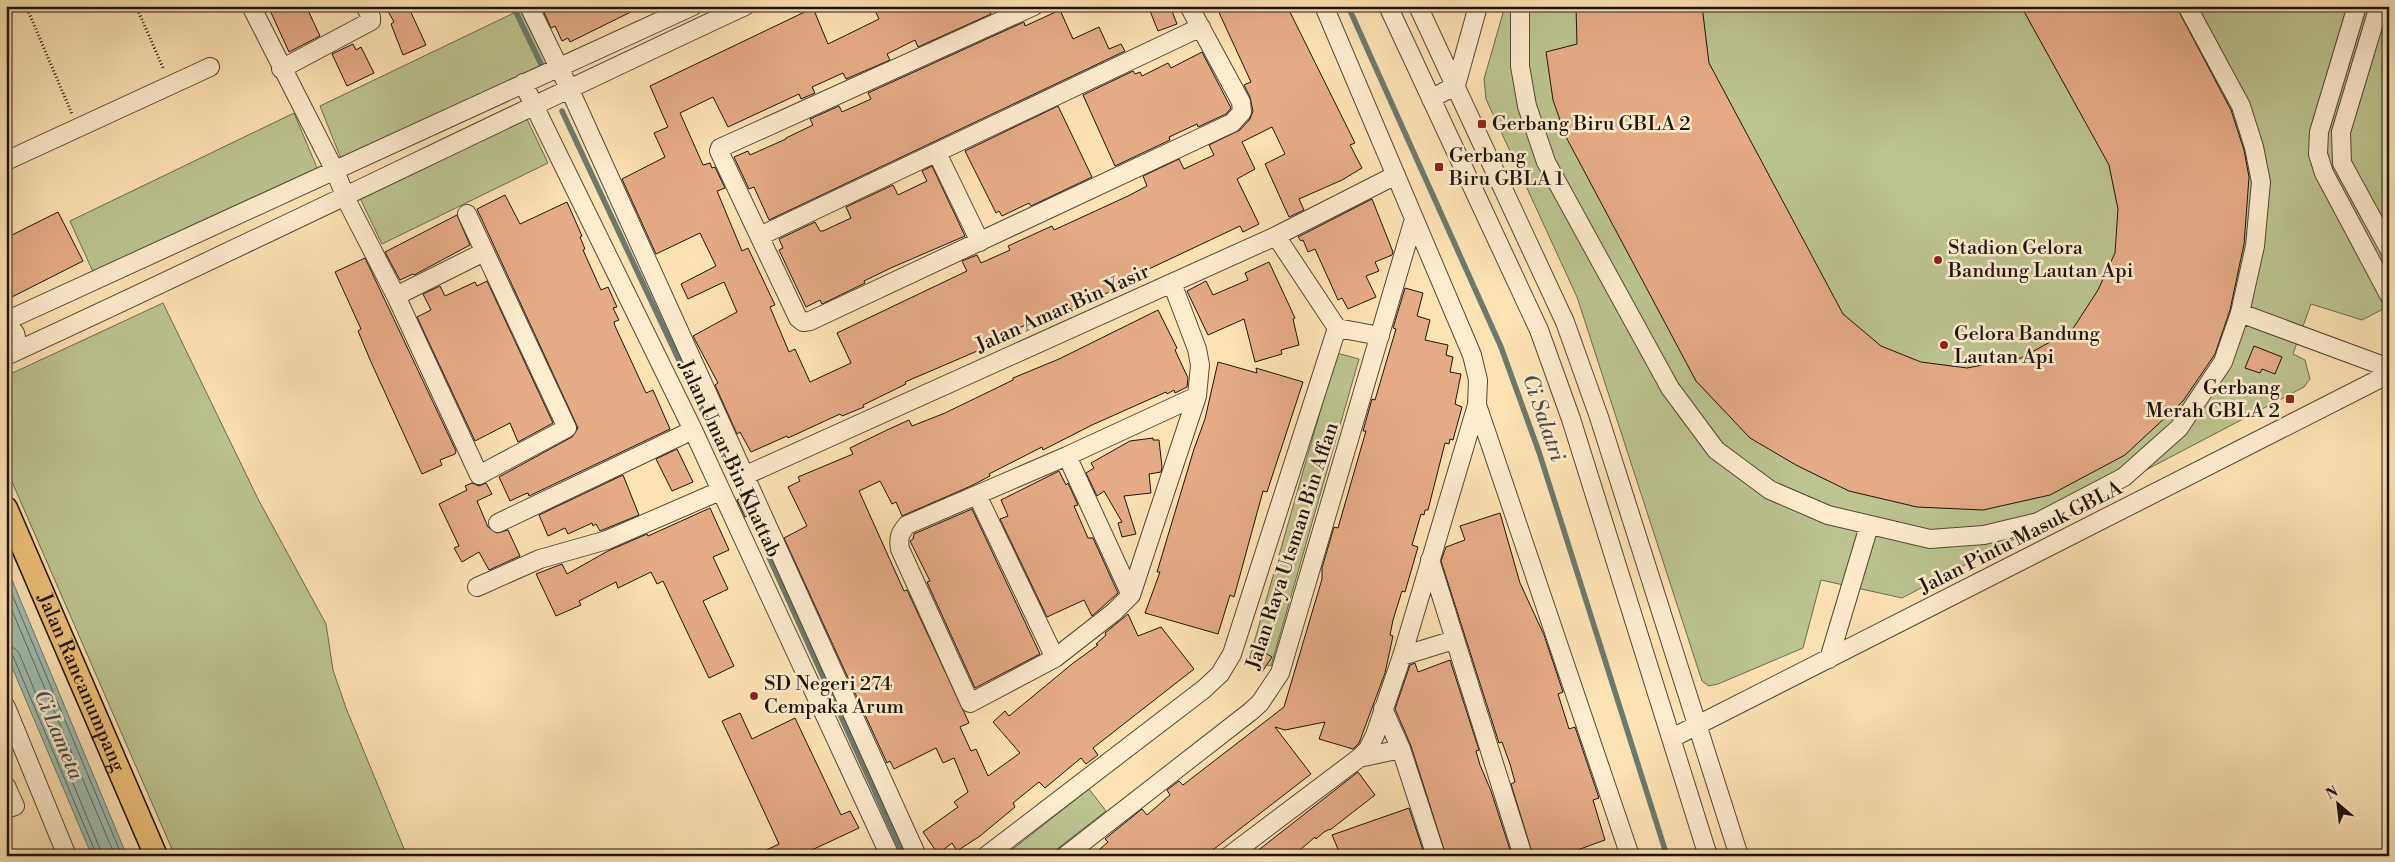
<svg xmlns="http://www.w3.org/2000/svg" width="2395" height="862" font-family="'Libre Bodoni',serif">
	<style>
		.green { fill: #bcc48f; stroke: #6c6c4d }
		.water { fill: #9fbdb0; stroke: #6b7a6e }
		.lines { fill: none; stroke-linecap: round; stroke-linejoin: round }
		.shore { stroke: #5e695e; stroke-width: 1 }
		.stream { stroke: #6b7a6e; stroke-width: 5.5 }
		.building { fill: #e5ab86; stroke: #1c150b }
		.minor-casing { stroke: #544835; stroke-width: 20 }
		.major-casing { stroke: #1c150b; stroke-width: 25 }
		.path { stroke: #1c150b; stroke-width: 3; stroke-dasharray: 1 2.5; stroke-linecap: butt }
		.minor { stroke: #feecce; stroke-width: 18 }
		.major { stroke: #eec17a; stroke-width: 22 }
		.poi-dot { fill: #8f2418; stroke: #feecce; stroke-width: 2 }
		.labels { text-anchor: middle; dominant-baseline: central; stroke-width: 5; stroke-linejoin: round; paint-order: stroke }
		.poi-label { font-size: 20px; fill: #1c150b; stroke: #feecce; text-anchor: start }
		.street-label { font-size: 20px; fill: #1c150b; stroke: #feecce }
		.water-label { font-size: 21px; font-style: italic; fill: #4a5045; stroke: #feecce }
	</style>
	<rect width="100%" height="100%" fill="#fde2b3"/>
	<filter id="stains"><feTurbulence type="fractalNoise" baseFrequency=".004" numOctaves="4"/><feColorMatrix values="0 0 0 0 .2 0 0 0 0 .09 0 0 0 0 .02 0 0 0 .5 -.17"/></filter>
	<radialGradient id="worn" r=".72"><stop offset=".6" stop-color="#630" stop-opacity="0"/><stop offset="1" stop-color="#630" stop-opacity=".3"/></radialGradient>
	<!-- green -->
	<path class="green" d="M1505 6H2389V306L2362 320 2311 304 2293 354 2305 360 2310 379 2304 387 1902 598 1821 580 1803 648 1718 684 1709 686 1702 681 1577 297 1486 99 1484 79Z
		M520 10 548 64 342 161 320 106Z
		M294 113 318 170 94 274 70 221Z
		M526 117 548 163 382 244 359 196Z
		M163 303 258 499 326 624 333 670 346 708 407 856H175L6 468V376Z
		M1337 353 1359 359 1271 666 1249 660Z
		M1089 789 1106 811 1048 856H1004Z"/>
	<!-- water -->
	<path class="water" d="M6 567 12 580 127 856H92L6 653Z"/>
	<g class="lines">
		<!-- shore -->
		<path class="shore" d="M6 580 122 856
			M6 596 115 856
			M6 646 14 648 19 653 103 856
			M6 653 13 656 97 856"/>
		<!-- stream -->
		<path class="stream" d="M513 6 541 64
			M1348 6 1501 347 1539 452 1667 856
			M562 111 738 486
			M764 546 904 856"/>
	</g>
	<!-- building -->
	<path class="building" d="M268 6H306L320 36 289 52Z
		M385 6H408L426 45 403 55 391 24 394 22Z
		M545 6H643L570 42 568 38 562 41 555 26 551 28 542 8Z
		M873 6H988L991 14 918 47 915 40 887 54 890 60 846 79 843 73 812 87 815 93 801 99 799 94 728 127 713 97 680 113 703 165 710 163 712 168 715 167 725 188 717 191 742 251 748 248 775 305 770 307 789 352 795 349 810 382 851 363 837 333 967 271 962 261 977 255 981 263 1010 250 1008 246 1052 226 1054 230 1128 196 1147 186 1143 176 1179 159 1184 169 1214 155 1209 145 1240 130 1250 119 1253 111 1250 97 1244 85 1251 82 1216 6H1287L1355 143 1350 145 1362 168 1342 180 1299 199 1304 210 1289 217 1265 164 1285 154 1272 127 1242 142 1255 169 1237 179 1259 224 1243 232 1240 226 1117 284 1119 288 1086 302 1087 304 1072 311 1070 308 1066 310 1065 308 1021 327 994 340 996 343 905 382 906 384 863 405 864 407 842 416 840 414 788 438 787 436 751 452 740 432 737 434 715 385 718 383 693 336 737 312 724 282 688 299 681 284 716 266 700 233 656 254 622 179 665 157 654 133 668 127 650 86 813 8 828 44 879 19Z
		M1148 6H1170L1177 24 1158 31Z
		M1576 6H1702L1709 63 1843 314 1881 346 1921 362 1967 368 2021 358 2072 330 2098 290 2115 253 2118 209 2109 165 2021 6H2176L2231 110 2244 150 2249 177 2244 244 2230 310 2215 354 2183 401 2125 455 2050 495 1983 510 1917 507 1849 491 1796 465 1750 438 1696 381 1566 137 1553 100 1546 52 1577 44Z
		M1060 10 1073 39 1099 27 1109 49 1121 44 1125 51 769 220 754 187 749 189 734 157 748 151 750 155 786 139V138L813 125 810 119 839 106 842 112 871 99 868 93 1024 22 1025 26Z
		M353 44 356 50 361 47 374 73 347 86 332 54Z
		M1202 52 1231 108 1226 114 1198 127 1197 124 1169 137 1170 140 1115 166 1083 95 1133 71 1135 74 1140 72 1142 76 1168 63 1171 68Z
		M1058 106 1092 177 1031 206 1029 203 1002 216 999 211 996 213 965 151Z
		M932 166 965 236 893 267 864 281 865 283 822 304 820 300 806 307 779 250 783 248 779 239 815 222 820 231H823L851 218 846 207 893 185 898 195 927 181 922 171Z
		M505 195 520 224 567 202 582 236 580 237 585 249 583 250 601 290 608 287 617 307 613 308 619 320 614 322 615 326 646 393 653 390 670 429 529 496 528 493 525 494 510 501 499 477 572 437 578 428 477 209Z
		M1372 199 1393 252 1392 255 1375 262 1379 271 1366 276 1376 297 1348 309 1342 298 1338 300 1315 249 1308 252 1303 240 1301 241 1298 237Z
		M58 212 83 261 6 300V238Z
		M457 215 470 245 414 275 413 274 400 280 385 252Z
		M365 258 456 451 455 454 440 460 442 465 422 474 371 362 358 331 361 329 335 272Z
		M1269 262 1295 318 1293 319 1299 345 1281 350 1282 354 1255 362 1244 319 1208 335 1187 291 1206 281 1213 295 1248 280 1245 273Z
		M487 281 553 423 518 442 510 423 475 441 417 317 431 310 423 294 440 286 445 296 475 282 477 286Z
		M1405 288 1423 293 1417 316 1430 320 1425 340 1448 345 1446 355 1453 357 1450 372 1461 374 1455 404 1462 407 1453 440 1450 439 1449 444 1445 443 1428 510H1425L1424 515 1421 514 1412 545 1418 547 1405 592 1402 591 1393 620 1390 635 1393 636 1385 673 1359 743 1353 749 1319 739 1325 722 1285 730 1275 727 1311 774 1205 856H1092L1108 842 1105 839 1142 809 1147 815 1170 795 1167 790 1179 781 1183 785 1284 707 1322 579V568L1334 527 1338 528 1366 431H1363L1372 399 1375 400 1396 329 1393 328Z
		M1158 310 1177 348 1175 350 1188 378 1187 387 1175 393 1174 390 1167 394 1166 392 1092 425 1043 450 1042 447 989 474 990 476 971 486 902 516 896 502 892 504 880 481 859 491 904 591 907 590 964 712 969 723 960 727 971 751 976 749 988 776 1020 753 993 722 1005 711 1009 716 1072 664 1098 645 1096 644 1106 635 1105 633 1128 614 1138 636 1161 627 1194 669 1093 748 1098 755 1086 764 1081 758 1045 788 1039 782 1013 803 1015 807 980 836 957 851 952 843 938 854 923 832 958 807 954 802 968 792 954 758 943 763 936 748 894 769 890 761 887 763 784 538 807 526 788 487 800 481 798 477 853 454 850 448 887 430 909 420 912 426 945 413 1013 380V378L1059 359Z
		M2254 346 2282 357 2275 374 2262 369 2260 373 2245 368Z
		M1218 362 1257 373 1256 368 1303 382 1267 492 1263 491 1234 597 1230 595 1218 634 1145 613 1160 572H1157L1194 449 1205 419Z
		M1153 438V440H1159L1162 467 1161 472 1149 474 1151 493 1124 496 1136 534 1122 537 1118 523 1122 522 1104 491 1097 496 1086 473 1094 468 1091 463 1130 441Z
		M677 449 693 482 672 491 656 459Z
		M1059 471 1066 485 1068 483 1078 505 1074 506 1088 538H1093L1118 593 1092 616 1084 600 1047 617 1000 519 1008 516 1001 500Z
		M623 475 639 515 600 531 596 524 593 526 592 523 568 534 565 528 548 536 539 515Z
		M472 483 479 486 486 483 492 494 477 501 488 527 497 533 508 530 520 556 489 570 479 552 462 562 454 548 459 546 439 504 467 490 465 486Z
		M743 497 750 514 745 517 737 500Z
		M710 508 729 550 713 557 728 589 703 601 734 666 709 678 663 581 657 584 651 572 618 588 616 582 579 601 581 605 556 616 536 574 562 564 567 574 608 551 647 534 648 536Z
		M972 509 1040 654 975 688 927 582 930 581 910 541 913 539 914 534Z
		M1500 513 1520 583 1544 635 1563 692 1558 694 1569 729 1575 727 1599 798 1593 800 1605 840 1561 856H1533L1511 784 1515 782 1510 764 1502 742 1499 743 1441 561 1446 547 1465 540 1460 526Z
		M1257 648 1272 657 1262 672 1248 663Z
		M1450 660 1479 750 1476 751 1480 765 1491 791 1512 856H1446L1411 746 1395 709 1410 665 1415 663 1418 672Z
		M740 713 752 739 795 718 841 815 850 811 859 828 799 856H754L779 844 722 721Z
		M1358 772 1375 795 1330 830V829L1324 832 1316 839 1315 837 1293 856H1251Z
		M1409 808 1425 856H1341L1332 835Z"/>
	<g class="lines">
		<defs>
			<path id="minor" d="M251 6 335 171 349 205 396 296 479 475 567 428 467 214
				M529 6 569 88 917 856
				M1034 6 720 148 719 151 798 318 803 322 810 321 1232 123 1242 112 1241 102 1189 6
				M1324 6 1472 355 1478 380 1477 405 1630 856
				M1388 6 1539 330 1571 419 1708 856
				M1418 6 1565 322 1599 417 1739 856
				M1520 6V66L1527 106 1546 162 1670 388 1716 450 1770 490 1828 515 1930 539 1984 535 2038 522 2124 477 2179 428 2223 362 2240 313 2255 246 2261 182 2254 147 2241 106 2187 6
				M2357 6 2319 132 2318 154 2324 173 2389 295
				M2379 6 2341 132 2342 163 2389 249
				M281 69 371 21V17L365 6
				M523 83 693 430 890 856
				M1431 99 1456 85 1478 6
				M937 153 980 242
				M6 161 210 67
				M760 236 1201 27
				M1276 236 1337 328 1380 336
				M396 296 484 252
				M2240 313 2389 368
				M6 321 693 6
				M6 324 15 333 19 350
				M6 356C254 242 498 121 745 6
				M744 476 1276 236 1396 175
				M977 495 1055 658 1114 612 1131 595 1067 456 1197 396 1200 365 1197 349 1172 283
				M498 523 693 430
				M1430 560 1523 856
				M477 587 540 559 607 540 720 491
				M1131 595 1197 396
				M1402 656 1454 640
				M1055 658 970 703 900 549C898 538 900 533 907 525L1067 456
				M1829 659 1869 526
				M6 707 67 856
				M1383 709 1401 749 1436 856
				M1672 738 2389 374
				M1359 758 1401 749
				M6 786 15 806 6 809
				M986 856 1204 689 1220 674 1232 654 1337 328
				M1065 856 1250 712 1260 703 1280 673 1414 219
				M1229 856 1359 758 1368 749 1375 735 1402 656 1477 405"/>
			<g id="major">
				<path id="s1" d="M6 508 156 856"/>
			</g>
		</defs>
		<!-- minor casing -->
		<use href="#minor" class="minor-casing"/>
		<!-- major casing -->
		<use href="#major" class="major-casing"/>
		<!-- path -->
		<path class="path" d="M26 6 72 114
			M136 6 164 70"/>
		<!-- minor -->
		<use href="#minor" class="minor"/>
		<!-- major -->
		<use href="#major" class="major"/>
	</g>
	<!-- markers -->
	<g class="poi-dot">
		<rect x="1477" y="119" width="10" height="10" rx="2.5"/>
		<rect x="1434" y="162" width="10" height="10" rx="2.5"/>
		<circle cx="1938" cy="260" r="5"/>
		<circle cx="1944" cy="345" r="5"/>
		<rect x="2285" y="394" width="10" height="10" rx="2.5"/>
		<circle cx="754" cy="696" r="5"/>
	</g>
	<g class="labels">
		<!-- poi labels -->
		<g class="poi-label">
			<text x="1492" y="124">Gerbang Biru GBLA 2</text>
			<text x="1449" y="156">Gerbang<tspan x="1449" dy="23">Biru GBLA 1</tspan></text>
			<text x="1948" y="248">Stadion Gelora<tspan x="1948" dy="23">Bandung Lautan Api</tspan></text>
			<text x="1954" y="334">Gelora Bandung<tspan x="1954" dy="23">Lautan Api</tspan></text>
			<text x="2280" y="388" text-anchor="end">Gerbang<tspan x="2280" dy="23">Merah GBLA 2</tspan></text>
			<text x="764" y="684">SD Negeri 274<tspan x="764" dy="23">Cempaka Arum</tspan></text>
		</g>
		<!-- street labels -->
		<g class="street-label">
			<text transform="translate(1063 309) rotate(-24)">Jalan Amar Bin Yasir</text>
			<text transform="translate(729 459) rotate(65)">Jalan Umar Bin Khattab</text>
			<text transform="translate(2021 538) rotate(-27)">Jalan Pintu Masuk GBLA</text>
			<text transform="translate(1293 546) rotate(-72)">Jalan Raya Utsman Bin Affan</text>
			<text stroke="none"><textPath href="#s1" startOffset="190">Jalan Rancanumpang</textPath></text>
		</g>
		<!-- water labels -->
		<g class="water-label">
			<text transform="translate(1543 418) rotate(71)">Ci Salatri</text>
			<text transform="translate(58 735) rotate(67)">Ci Lameta</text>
		</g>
	</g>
	<!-- margin -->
	<rect width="2395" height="862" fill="none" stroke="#fde2b3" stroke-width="25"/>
	<rect x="8" y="8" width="2380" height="847" fill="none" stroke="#1c150b" stroke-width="2.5"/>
	<rect x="12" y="12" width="2370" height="837" fill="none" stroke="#1c150b"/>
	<!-- north arrow -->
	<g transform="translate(2338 804) rotate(332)" stroke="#feecce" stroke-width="4" paint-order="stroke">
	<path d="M0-4L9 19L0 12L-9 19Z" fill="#1c150b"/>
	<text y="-8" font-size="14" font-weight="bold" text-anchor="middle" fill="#1c150b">N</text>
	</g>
	<rect width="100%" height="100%" filter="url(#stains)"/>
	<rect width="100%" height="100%" fill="url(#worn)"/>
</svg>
